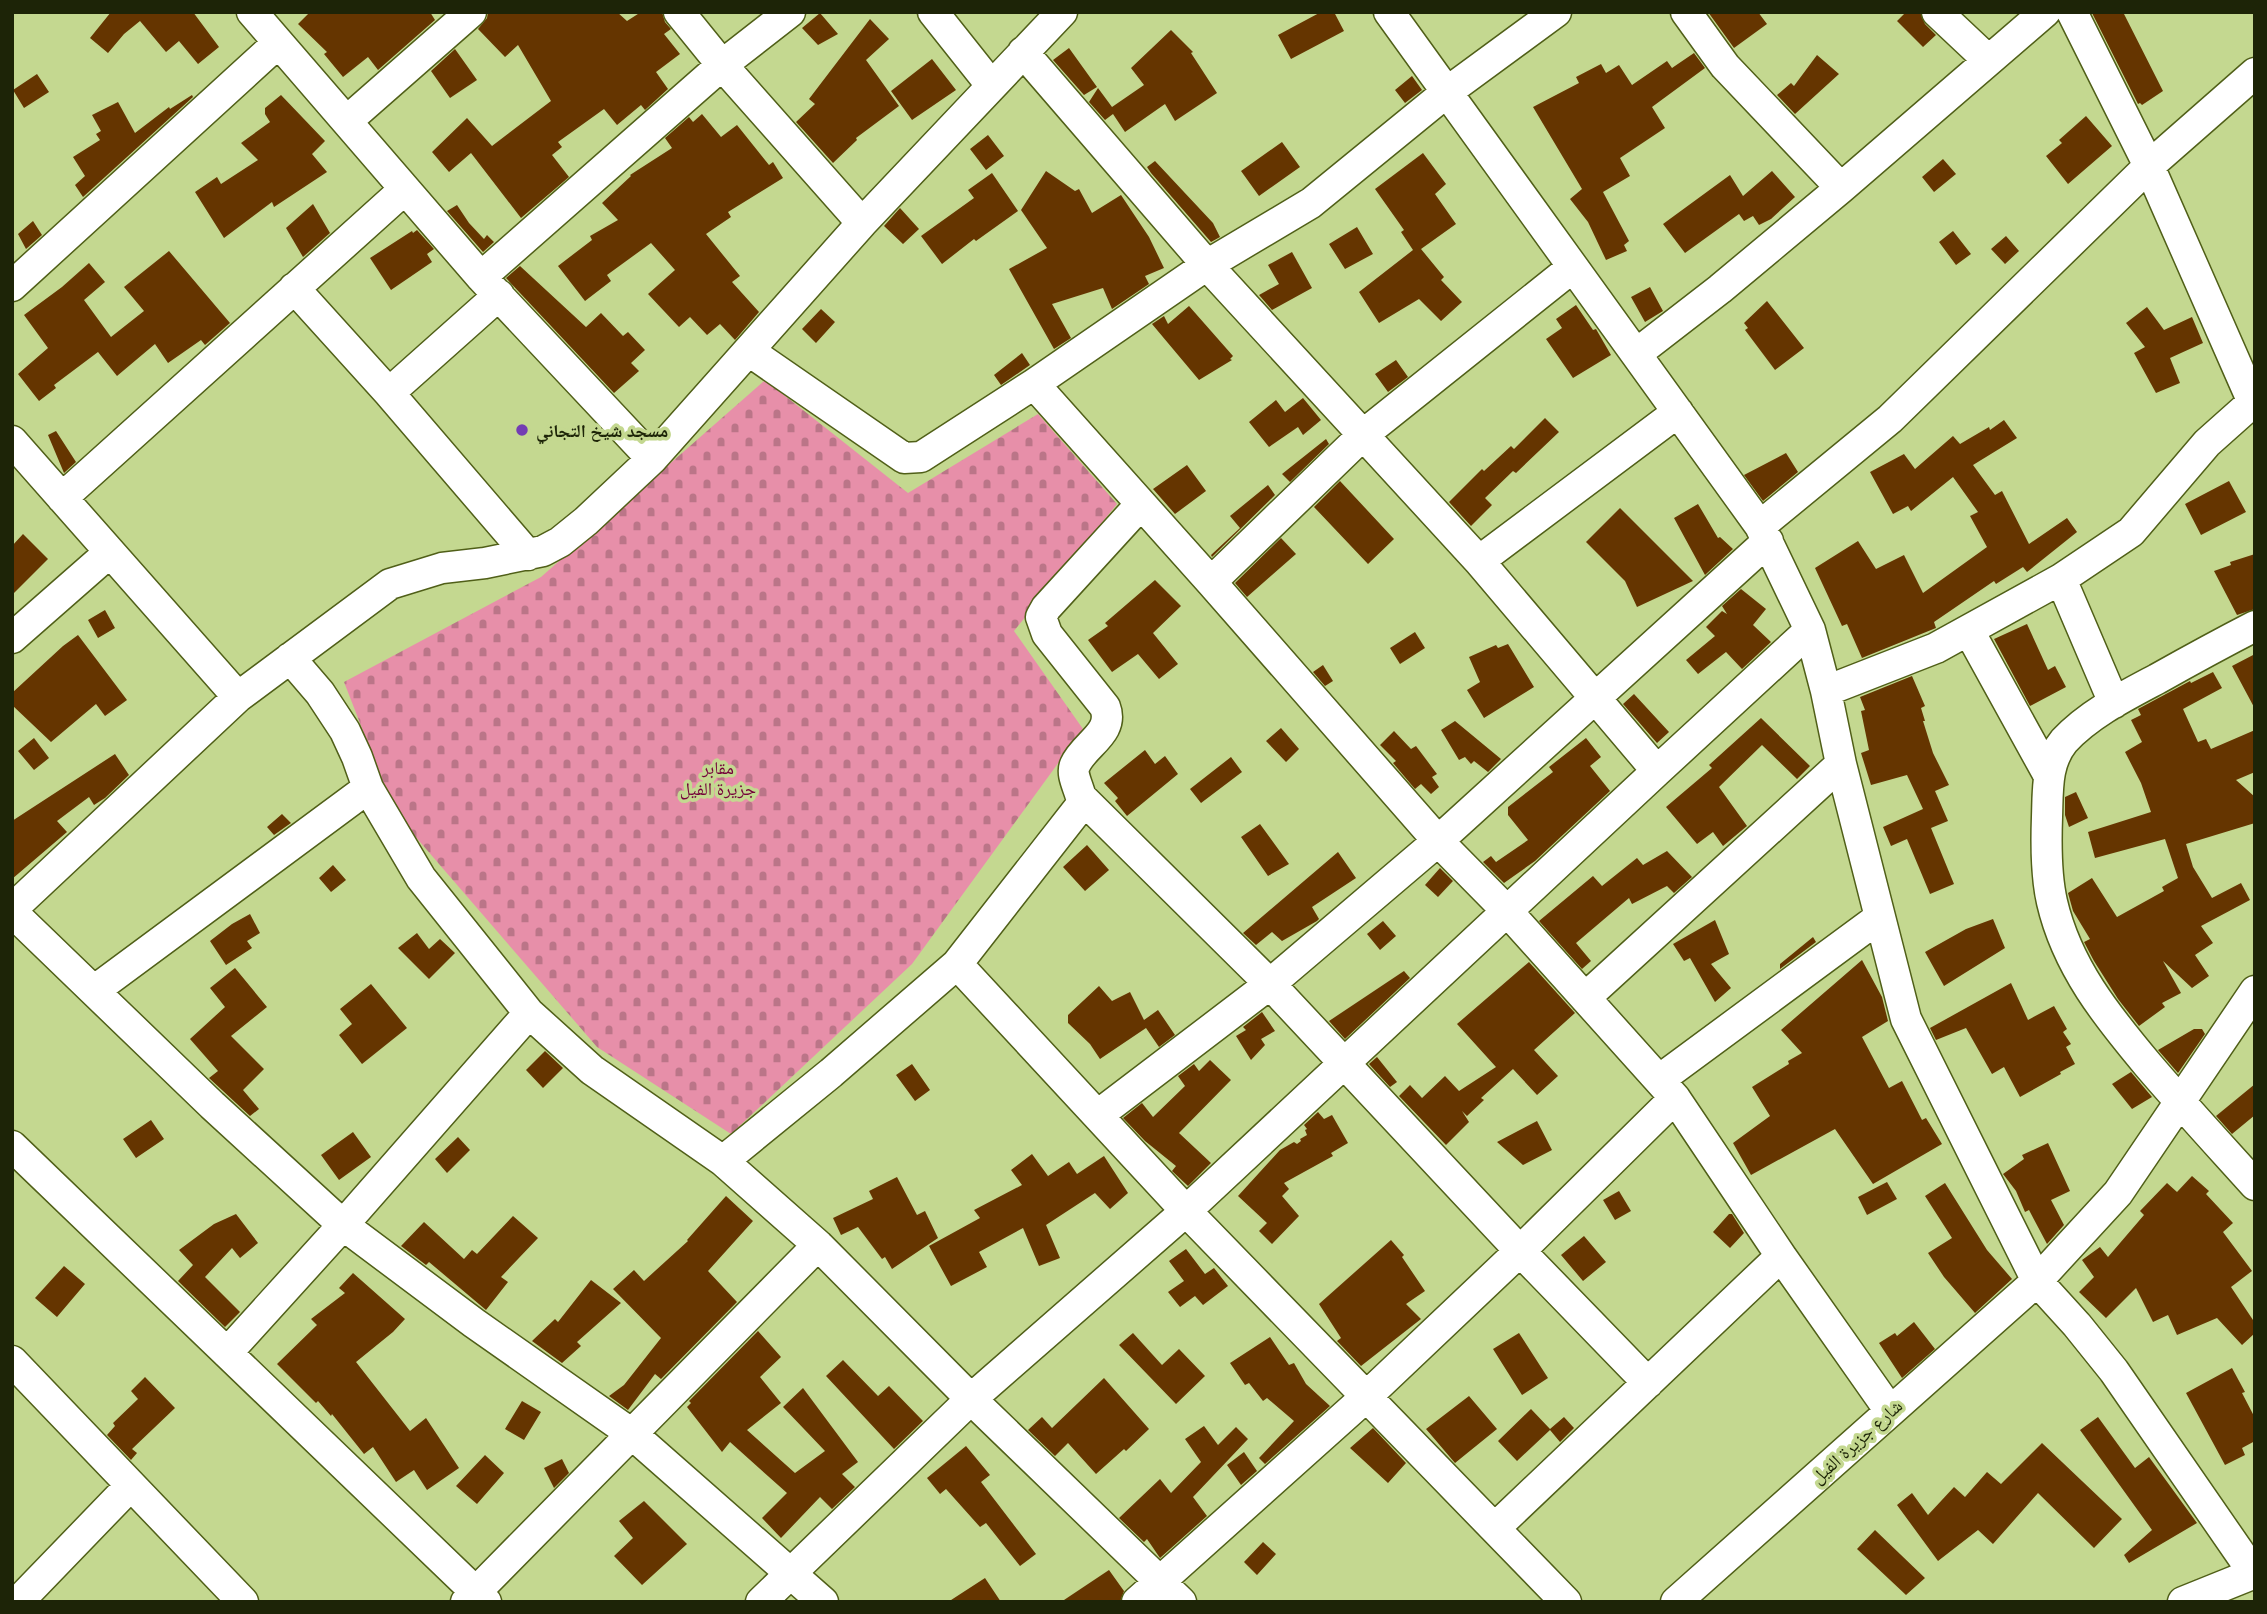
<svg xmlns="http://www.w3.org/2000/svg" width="2267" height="1614" font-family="Lato,'Noto Naskh Arabic',sans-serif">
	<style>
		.cemetery { fill: url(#cemetery-stones) }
		.building { fill: #653500 }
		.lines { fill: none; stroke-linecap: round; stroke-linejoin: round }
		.minor-casing { stroke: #505f18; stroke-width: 33 }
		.minor { stroke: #fff; stroke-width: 30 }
		.poi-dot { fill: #733db3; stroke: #c4d890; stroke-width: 2.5 }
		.labels { text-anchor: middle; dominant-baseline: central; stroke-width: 7; stroke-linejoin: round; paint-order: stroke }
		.poi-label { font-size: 18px; font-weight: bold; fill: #1d2407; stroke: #c4d890; text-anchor: start }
		.park-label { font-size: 18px; fill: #74023a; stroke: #c4d890 }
		.street-label { font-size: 18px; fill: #1d2407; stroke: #c4d890 }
	</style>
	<defs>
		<pattern id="cemetery-stones" width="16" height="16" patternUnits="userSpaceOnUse" patternTransform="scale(1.75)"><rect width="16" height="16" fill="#e78fa9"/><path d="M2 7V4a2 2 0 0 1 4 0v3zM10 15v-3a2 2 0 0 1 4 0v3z" fill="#bb7588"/></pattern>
	</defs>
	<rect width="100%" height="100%" fill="#c4d890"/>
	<!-- cemetery -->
	<path class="cemetery" d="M765 380 908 493 1038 414 1117 504 1014 631 1083 729 912 964 731 1134 597 1047 395 813 344 682 541 577Z"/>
	<!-- building -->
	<path class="building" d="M111 12H193L219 47 198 64 179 41 166 52 140 21 124 34 108 53 90 38Z
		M310 12H430L435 20 378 70 368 57 343 77 324 54 327 52 298 24Z
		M488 12H617L627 21 641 12H662L665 22 671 29 664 34 680 54 656 72 668 89 645 110 641 105 617 125 604 109 558 142 562 147 552 155 569 177 521 218 471 153 449 172 432 152 467 118 492 146 551 101 518 45 505 57 478 29 487 18Z
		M1321 12H1334L1344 31 1291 59 1278 35Z
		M1708 12H1758L1767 24 1734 48Z
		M1906 12H1920L1925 24 1936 35 1923 47 1897 21Z
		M2094 12H2123L2163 91 2142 105 2140 103 2138 104 2092 13Z
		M820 13 838 34 818 45 802 28Z
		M870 19 889 39 866 60 899 106 856 138 857 140 833 163 796 122 815 104 809 99Z
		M1171 30 1193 52 1191 53 1217 93 1175 121 1165 104 1125 132 1113 114 1105 120 1089 102 1098 88 1112 107 1144 85 1131 68Z
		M1069 48 1097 87 1084 95 1053 60Z
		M455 49 477 80 450 98 431 71Z
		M1694 53 1705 68 1652 107 1665 128 1620 158 1630 176 1603 192 1629 241 1624 245 1627 251 1606 260 1588 222 1570 199 1582 189 1533 107 1579 83 1576 77 1601 64 1606 73 1619 65 1632 85 1667 61 1672 68Z
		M1817 55 1839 74 1795 114 1777 95 1791 83 1794 86Z
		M932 59 956 90 912 120 891 91Z
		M37 74 49 92 24 108 13 90Z
		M1412 76 1422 90 1405 103 1395 90Z
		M192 95 193 97 83 197 75 185 85 176 73 157 100 140 96 134 101 131 92 115 118 102 135 133 169 107 170 109Z
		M281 95 325 141 312 154 327 172 274 207 272 202 224 238 195 192 217 177 221 184 258 160 241 143 270 122 265 114V108Z
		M702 114 721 137 737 125 769 165 773 162 783 178 728 212 731 217 706 234 740 276 732 282 759 312 735 340 720 324 707 335 690 317 679 327 648 294 675 270 651 243 607 275 611 281 585 301 558 266 592 240 590 236 618 220 602 203 631 176 630 175 672 148 665 138 689 117 693 122Z
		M2086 116 2112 146 2068 184 2046 156 2062 143 2059 140Z
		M988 135 1004 156 986 170 970 149Z
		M1282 142 1300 167 1259 196 1241 171Z
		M1423 153 1446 184 1435 194 1456 224 1421 249 1444 277 1441 280 1462 302 1441 321 1419 299 1379 323 1359 292 1413 250 1401 232 1404 230 1375 189Z
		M1943 159 1956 174 1934 192 1922 177Z
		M1155 161 1213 223 1220 237 1211 242 1151 173 1147 167Z
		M1046 171 1075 191 1079 189 1092 213 1121 195 1149 237 1164 268 1145 276 1149 284 1112 309 1103 288 1052 304 1071 338 1054 349 1009 269 1047 248 1021 210Z
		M1772 171 1795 197 1771 219 1759 225 1753 216 1744 221 1739 214 1685 253 1663 224 1730 175 1743 196Z
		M992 173 1018 211 976 241 974 239 942 264 921 236 974 198 968 190Z
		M313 204 330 233 303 257 286 228Z
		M457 205 469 223 484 239 487 235 494 242 483 252 447 211Z
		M900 208 919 229 903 244 884 226Z
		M33 221 42 235 26 249 18 234Z
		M1357 227 1373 254 1345 269 1329 244Z
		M417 230 434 249 427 254 432 262 391 290 370 258 412 231 413 233Z
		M1953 231 1971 254 1956 265 1939 242Z
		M2006 236 2019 251 2005 264 1991 249Z
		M169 251 230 323 205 345 201 340 168 363 155 344 117 376 98 352 54 385 56 388 39 401 18 374 48 348 24 315 62 287 89 263 105 282 84 300 111 337 144 311 124 287Z
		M1292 252 1312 288 1272 310 1259 295 1279 284 1268 265Z
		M520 266 586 327 601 313 623 336 628 332 645 350 631 363 639 371 614 393 506 278Z
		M1650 287 1663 311 1645 322 1631 297Z
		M1767 301 1804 348 1775 370 1745 330 1748 328 1744 323Z
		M1576 305 1593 330 1596 329 1611 355 1573 378 1546 339 1562 328 1556 319Z
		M1189 306 1233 356 1230 359 1232 360 1199 380 1152 324 1164 316 1168 324Z
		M2147 307 2164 330 2192 317 2203 343 2170 358 2180 383 2156 393 2134 353 2145 347 2126 323Z
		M821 309 835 322 816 343 802 329Z
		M1022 353 1030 365 1001 385 994 375Z
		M1396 360 1408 377 1388 392 1375 374Z
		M1303 398 1321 420 1303 435 1298 427 1269 447 1249 422 1276 400 1285 412Z
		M1545 418 1559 432 1516 473 1513 471 1485 498 1492 505 1471 526 1449 502 1482 469 1484 471 1511 446 1514 449Z
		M2004 420 2017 438 1973 465 1995 495 2002 491 2029 544 2067 518 2077 532 2027 572 2023 567 1996 584 1994 581 1934 622 1936 628 1852 662 1862 658 1847 624 1842 626 1815 568 1858 541 1876 569 1904 555 1923 593 1987 547 1970 516 1978 512 1953 477 1911 511 1908 506 1893 514 1870 472 1904 454 1915 469 1953 436 1960 444 1989 427 1990 430Z
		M56 431 76 462 64 473 48 435Z
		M1326 439 1329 444 1290 482 1282 474Z
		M1786 453 1798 472 1763 501 1744 475Z
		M1187 465 1206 491 1175 514 1153 489Z
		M1340 481 1394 539 1368 564 1314 507Z
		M2229 481 2246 512 2201 535 2185 504Z
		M1268 485 1275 495 1212 557 1211 555 1240 528 1230 516Z
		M1698 504 1718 538 1720 537 1733 549 1705 575 1674 518Z
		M1620 508 1693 581 1637 607 1625 581 1586 542Z
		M23 534 48 559 12 595V546Z
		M1281 538 1296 554 1247 597 1235 583Z
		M2255 554V609L2237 615 2214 571 2231 565 2230 562Z
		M1155 580 1181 606 1153 633 1178 664 1159 679 1138 654 1112 672 1088 640 1108 626 1105 623Z
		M1741 589 1766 609 1753 625 1771 642 1742 669 1726 652 1698 674 1686 660 1715 636 1706 627 1722 611 1727 614 1722 606Z
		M105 610 115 628 98 638 88 620Z
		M2027 624 2048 670 2055 666 2066 687 2030 706 1994 639Z
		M1415 632 1425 648 1400 664 1390 648Z
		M78 635 127 700 105 716 96 704 51 742 12 705V693L63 646Z
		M1508 644 1534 687 1484 718 1467 690 1480 682 1469 657 1496 645 1498 648Z
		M2255 654V709L2232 666Z
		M1323 665 1333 681 1325 686 1313 672Z
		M2213 672 2222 688 2183 709 2198 742 2206 739 2211 749 2255 730V772L2236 780 2255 797V823L2186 844 2193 867 2212 898 2241 883 2250 900 2201 926 2213 943 2195 955 2209 976 2192 988 2163 961 2181 993 2162 1003 2165 1007 2139 1026 2118 999 2094 961 2084 942 2090 939 2073 911 2068 893 2092 878 2117 917 2164 891 2162 887 2178 878 2165 839 2095 858 2088 832 2151 812 2141 783 2125 752 2142 742 2131 720 2141 715 2138 709 2190 681 2191 683Z
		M1912 676 1925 706 1921 708 1925 721H1923L1933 753 1949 785 1935 791 1948 821 1931 828 1954 884 1930 894 1907 839 1891 846 1883 827 1923 809 1907 775 1871 785 1861 753 1869 750 1861 711 1865 710 1860 697Z
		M1634 694 1669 732 1657 743 1623 704Z
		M1761 718 1810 766 1797 779 1762 745 1719 787 1747 826 1723 846 1713 832 1697 844 1666 807 1712 768 1709 765Z
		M1455 721 1501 759 1488 772 1474 761 1471 764 1465 757 1459 760 1441 730Z
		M1281 728 1299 749 1286 762 1266 741Z
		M1394 731 1411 749 1416 746 1437 774 1432 777 1439 787 1431 794 1421 784 1415 789 1393 763 1396 761 1380 745Z
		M34 738 49 758 34 770 18 751Z
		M1586 738 1601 757 1590 766 1610 791 1535 861 1504 883 1483 862 1491 856 1496 862 1528 840 1508 815V807L1553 772 1549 767Z
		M1145 750 1155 764 1165 756 1178 774 1127 816 1115 801 1118 798 1104 783Z
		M115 754 129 775 105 798 94 805 89 797 57 821 67 832 12 879V821Z
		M1231 757 1242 772 1201 803 1190 789Z
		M2076 792 2088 818 2069 827 2065 815V797Z
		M282 814 291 823 274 835 267 827Z
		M1260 824 1289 864 1268 876 1241 837Z
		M1087 845 1109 870 1085 891 1063 867Z
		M1667 851 1692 877 1674 893 1667 886 1632 904 1629 898 1576 943 1591 961 1582 969 1539 921 1593 876 1602 886 1637 858 1643 865Z
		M1338 852 1356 878 1312 907 1319 919 1317 921 1282 941 1272 932 1256 945 1243 933Z
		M333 865 346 880 331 892 319 878Z
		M1440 868 1453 881 1438 897 1425 885Z
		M250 914 260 933 247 941 252 948 226 965 210 941 232 924Z
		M1993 919 2005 948 1944 986 1925 952 1966 929Z
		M1715 920 1729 954 1711 964 1731 988 1715 1002 1690 958 1684 961 1673 944Z
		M1383 921 1396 936 1380 950 1367 934Z
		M417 933 429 949 440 939 455 953 429 979 398 948Z
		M1813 937 1816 942 1780 969V964Z
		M1862 960 1882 997 1888 1021 1862 1037 1889 1088 1902 1081 1922 1120 1926 1118 1942 1144 1873 1184 1835 1129 1751 1175 1733 1143 1770 1116 1752 1087 1789 1064 1788 1061 1802 1053 1781 1030Z
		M1529 962 1575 1013 1534 1050 1558 1076 1537 1095 1513 1069 1481 1098 1484 1100 1467 1116 1462 1111 1469 1122 1446 1145 1399 1096 1410 1085 1422 1098 1445 1076 1459 1091 1496 1067 1457 1024Z
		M235 968 267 1007 231 1036 264 1069 243 1090 259 1109 250 1116 209 1078 218 1071 190 1039 225 1007 210 988Z
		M1404 971 1410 978 1345 1039 1329 1021Z
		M2011 983 2028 1020 2054 1006 2067 1029 2063 1032 2071 1044 2066 1047 2075 1064 2060 1072 2061 1074 2020 1097 2004 1067 1992 1074 1966 1028 1936 1040 1930 1028Z
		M371 984 407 1028 362 1064 339 1035 352 1024 340 1009Z
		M1099 986 1112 1001 1130 992 1144 1020 1158 1010 1175 1035 1159 1047 1146 1028 1100 1059 1090 1044 1068 1023V1015Z
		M1262 1012 1275 1031 1261 1039 1265 1045 1251 1060 1236 1036 1246 1030 1243 1027Z
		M2194 1029H2202L2205 1034 2178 1073 2158 1050Z
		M545 1051 563 1068 543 1088 526 1070Z
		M1377 1057 1397 1082 1390 1087 1369 1064Z
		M1210 1060 1231 1080 1179 1133 1211 1163 1188 1186 1172 1171 1176 1166 1145 1141 1123 1118 1142 1103 1153 1117 1185 1086 1178 1076 1194 1064 1199 1071Z
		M912 1064 930 1090 915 1101 896 1075Z
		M2131 1072 2152 1097 2132 1109 2112 1084Z
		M2255 1084V1115L2232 1134 2216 1116Z
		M1318 1112 1324 1119 1332 1115 1348 1143 1331 1153 1333 1156 1284 1183 1289 1189 1282 1196 1299 1216 1272 1244 1259 1231 1267 1223 1238 1196 1280 1150 1294 1142 1297 1144 1301 1141 1300 1139 1307 1135 1305 1130 1307 1129 1304 1125Z
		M151 1120 164 1139 136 1158 123 1139Z
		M1537 1121 1552 1150 1523 1165 1497 1142Z
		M353 1132 371 1157 339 1180 321 1155Z
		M458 1137 470 1150 447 1173 435 1159Z
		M2048 1143 2070 1191 2051 1200 2064 1225 2047 1244 2029 1210 2025 1212 2016 1191 2003 1174 2024 1159 2022 1155Z
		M1032 1154 1048 1176 1069 1162 1077 1174 1104 1156 1128 1193 1110 1209 1095 1193 1046 1225 1060 1258 1039 1266 1023 1228 979 1252 987 1267 951 1286 929 1246 980 1218 974 1210 1022 1185 1011 1170Z
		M2192 1176 2209 1191 2206 1194 2233 1223 2223 1232 2252 1271 2231 1287 2255 1323V1333L2242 1345 2217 1318 2177 1335 2168 1315 2153 1322 2136 1288 2106 1318 2079 1292 2094 1277 2082 1260 2100 1247 2108 1257 2144 1215 2140 1211 2167 1183 2177 1192Z
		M897 1177 917 1215 925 1211 938 1238 892 1269 885 1257 882 1259 858 1227 841 1235 833 1218 873 1199 869 1191Z
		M1887 1182 1897 1199 1867 1215 1858 1197Z
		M1945 1183 1987 1250 2012 1279 1975 1313 1944 1277 1928 1253 1952 1238 1925 1196Z
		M1619 1191 1631 1211 1615 1220 1603 1200Z
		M726 1196 753 1221 708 1271 737 1302 661 1379 655 1374 628 1410 609 1396 624 1385 661 1338 613 1289 634 1270 644 1281 688 1241 687 1240Z
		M236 1214 258 1243 240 1258 232 1248 205 1277 240 1312 225 1327 178 1281 193 1265 179 1250 214 1224Z
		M1729 1214H1732L1744 1233 1730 1248 1713 1232Z
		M513 1216 538 1238 501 1277 508 1282 486 1310 429 1262 426 1265 401 1246 424 1222 464 1259 472 1250 477 1254Z
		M1584 1236 1606 1262 1583 1281 1561 1255Z
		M1391 1240 1404 1255 1402 1257 1425 1291 1406 1304 1421 1319 1361 1366 1337 1341 1341 1338 1319 1304Z
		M1186 1249 1205 1274 1214 1268 1228 1286 1203 1305 1195 1296 1180 1307 1168 1292 1184 1281 1169 1261Z
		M64 1266 85 1284 57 1317 35 1298Z
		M353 1273 405 1319 393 1332 356 1362 410 1431 426 1418 459 1468 427 1490 414 1470 396 1482 373 1447 364 1454 332 1414 331 1416 318 1401 316 1403 277 1364 317 1325 311 1319 345 1293 339 1288Z
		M591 1280 621 1303 577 1342 581 1346 562 1363 532 1341 555 1319 558 1322Z
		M1914 1322 1935 1349 1902 1378 1879 1343 1895 1333 1897 1336Z
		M758 1331 781 1357 760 1377 781 1403 747 1430 795 1473 825 1451 783 1407 803 1388 858 1462 842 1474 855 1487 832 1509 820 1497 781 1538 762 1518 787 1493 730 1442 722 1452 687 1407 691 1403 689 1401Z
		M1133 1333 1162 1365 1179 1349 1205 1376 1176 1404 1119 1345Z
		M1519 1333 1548 1378 1522 1395 1493 1349Z
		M1270 1337 1289 1365 1294 1363 1306 1384 1330 1406 1265 1464 1259 1458 1294 1421 1267 1398 1263 1401 1249 1383 1245 1385 1230 1363Z
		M843 1360 878 1396 889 1386 923 1421 894 1449 826 1376Z
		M2232 1368 2245 1392 2242 1393 2255 1418V1441L2242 1448 2245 1455 2225 1465 2186 1393Z
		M145 1377 175 1408 132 1449 137 1453 131 1460 107 1435 115 1426 113 1423 138 1399 131 1391Z
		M1104 1378 1149 1429 1126 1451 1124 1449 1096 1474 1068 1443 1055 1456 1028 1430 1042 1417 1052 1428Z
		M1469 1396 1497 1429 1455 1463 1426 1429Z
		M522 1401 541 1412 524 1440 505 1429Z
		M1531 1409 1550 1429 1564 1417 1574 1428 1560 1442 1550 1430 1517 1461 1498 1441Z
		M2098 1417 2135 1468 2149 1457 2197 1523 2129 1563 2124 1555 2152 1530 2080 1430Z
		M1204 1426 1218 1445 1236 1427 1248 1439 1193 1497 1207 1516 1160 1558 1147 1539 1144 1542 1119 1518 1160 1479 1171 1493 1201 1462 1185 1439Z
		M1373 1428 1406 1463 1388 1483 1350 1448Z
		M2042 1443 2122 1519 2094 1548 2038 1493 1993 1544 1978 1530 1938 1561 1897 1505 1912 1493 1928 1515 1954 1487 1965 1497 1987 1472 2001 1484Z
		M966 1446 990 1475 981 1482 1036 1554 1020 1566 986 1523 980 1527 946 1489 940 1494 927 1478Z
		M1244 1452 1257 1471 1241 1485 1227 1465Z
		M485 1455 504 1473 477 1504 456 1486Z
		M562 1459 569 1473 554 1488 544 1468Z
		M644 1501 687 1544 642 1585 614 1556 633 1538 619 1521Z
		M1875 1530 1925 1578 1906 1595 1857 1549Z
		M1263 1542 1276 1554 1257 1575 1244 1562Z
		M1109 1570 1124 1591 1120 1602H1061Z
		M985 1578 1001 1602H948Z"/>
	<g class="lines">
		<defs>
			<path id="minor" d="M252 12 481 277 652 459
				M679 12 722 65 862 223
				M933 12 991 85
				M1389 12 1760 526 1810 630 1826 691 1841 764 1906 1019 2037 1281 2077 1325 2114 1371 2255 1575
				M1686 12 1725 66 1841 188
				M1937 12 1988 60
				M2072 12 2149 166 2255 407
				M1023 52 1207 265 1479 561 1657 771
				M348 120 471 12
				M481 277 722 65 790 12
				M12 286 278 43
				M294 288 389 393 528 555
				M749 351 904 458 921 457 1034 384 1207 265 1311 203 1447 92 1556 12
				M1636 354 1720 289 1841 188 2045 12
				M1034 384 1211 582 1438 841 1507 911 1675 1098 1781 1256 1890 1411
				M389 393 499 295
				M12 441 238 697
				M62 498 405 189
				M1760 526 1890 419 2149 166 2255 73
				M1479 561 1678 412
				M1211 582 1364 434 1573 267
				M2255 626C2222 643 2189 661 2157 679 2125 696 2089 714 2064 741 2046 763 2048 790 2047 817 2046 844 2046 876 2052 902 2067 967 2107 1016 2148 1065 2183 1106 2219 1145 2255 1185
				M1969 631 2049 776
				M12 638 110 552
				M290 658 320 693 345 731 357 757 368 788 421 878 529 1013 592 1070 723 1161 818 1245 971 1399 1181 1602
				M1826 691 1936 648 2061 579
				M2114 703 2061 579 2131 532 2207 443 2253 402
				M1082 798 1270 984 1520 1251 1648 1383
				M12 909 238 697 390 584 442 568 485 563 543 551 560 542 586 521 652 459 862 223 1062 12
				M12 912 212 1105 343 1225 474 1323 632 1434 823 1602
				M957 964 1186 1211 1566 1602
				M95 990 368 788
				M1585 998 1841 764
				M1659 1080 1880 917
				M1098 1115 1270 984 1438 841 1768 541
				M12 1146 486 1602
				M723 1161 831 1073 957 964 1082 804C1082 792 1070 776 1075 765 1084 744 1115 733 1105 707L1047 634 1041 617 1046 608 1141 504
				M227 1353 343 1225 529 1013
				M12 1361 243 1602
				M1495 1528 1781 1256
				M18 1602 131 1485
				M466 1602 818 1245
				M761 1602 971 1399 1186 1211 1657 771 1810 630
				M1137 1602 1367 1396 1520 1251 1675 1098
				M1676 1602 2037 1281 2118 1193 2255 991
				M2183 1602 2255 1573"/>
		</defs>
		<!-- minor casing -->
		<use href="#minor" class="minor-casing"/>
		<!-- minor -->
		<use href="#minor" class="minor"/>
	</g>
	<!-- markers -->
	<circle class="poi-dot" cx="522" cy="430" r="7"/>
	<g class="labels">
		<!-- poi labels -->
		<g class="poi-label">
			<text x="536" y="430">مسجد شيخ التجاني</text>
		</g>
		<!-- park labels -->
		<g class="park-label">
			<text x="718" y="767">مقابر<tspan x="718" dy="21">جزيرة الفيل</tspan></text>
		</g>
		<!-- street labels -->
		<g class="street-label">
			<text transform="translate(1856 1441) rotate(-42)">شارع جزيرة الفيل</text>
		</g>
	</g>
	<!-- border -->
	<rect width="2267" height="1614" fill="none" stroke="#1d2407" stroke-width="28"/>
</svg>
